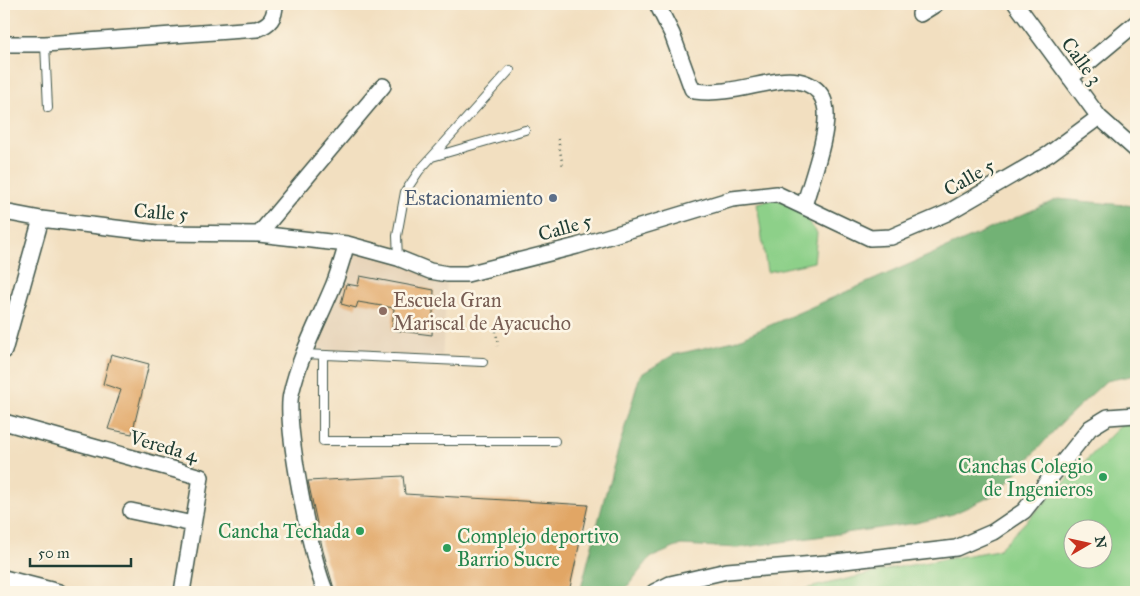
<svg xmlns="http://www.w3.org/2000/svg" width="1140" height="596" font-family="'IM FELL Great Primer',serif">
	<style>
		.built { fill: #e5d1b6 }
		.green { fill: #8dd089; stroke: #56865e; fill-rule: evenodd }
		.forest { fill: #72b275; stroke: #487854 }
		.building { fill: #e1a665 }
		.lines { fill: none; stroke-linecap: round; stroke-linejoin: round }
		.lane-casing { stroke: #3f5549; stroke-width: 10 }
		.street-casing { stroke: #3f5549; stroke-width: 18 }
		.path { stroke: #3f5549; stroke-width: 2.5; stroke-dasharray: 1 4; stroke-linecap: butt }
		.lane { stroke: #fff; stroke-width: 8 }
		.street { stroke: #fff; stroke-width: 15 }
		.service-dot { fill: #5c6f8a; stroke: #fcf5e5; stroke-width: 2 }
		.education-dot { fill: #8d6e63; stroke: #fcf5e5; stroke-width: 2 }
		.leisure-dot { fill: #2e9e5b; stroke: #fcf5e5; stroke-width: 2 }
		.labels { text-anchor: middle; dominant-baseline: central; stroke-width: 5; stroke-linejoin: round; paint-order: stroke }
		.street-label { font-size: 20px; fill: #1f3d34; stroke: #fcf5e5 }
		.service-label { font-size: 20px; fill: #4e5e75; stroke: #fcf5e5; text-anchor: end }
		.education-label { font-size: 20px; fill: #785e54; stroke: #fcf5e5; text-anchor: start }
		.leisure-label { font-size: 20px; fill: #27864d; stroke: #fcf5e5; text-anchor: end }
	</style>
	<rect width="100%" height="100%" fill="#fcf5e5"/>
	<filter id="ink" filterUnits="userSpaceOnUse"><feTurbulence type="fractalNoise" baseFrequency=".02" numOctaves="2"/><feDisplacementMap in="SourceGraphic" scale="10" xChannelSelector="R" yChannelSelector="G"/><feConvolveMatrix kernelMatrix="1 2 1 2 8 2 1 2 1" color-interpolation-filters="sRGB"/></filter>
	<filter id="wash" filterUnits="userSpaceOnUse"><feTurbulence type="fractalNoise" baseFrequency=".0096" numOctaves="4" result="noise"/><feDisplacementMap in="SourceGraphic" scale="20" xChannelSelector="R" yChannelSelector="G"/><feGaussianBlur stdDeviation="1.12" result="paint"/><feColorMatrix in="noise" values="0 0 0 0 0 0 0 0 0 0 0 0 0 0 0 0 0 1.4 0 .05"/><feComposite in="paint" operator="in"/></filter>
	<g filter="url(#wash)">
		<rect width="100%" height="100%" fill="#f2dfc0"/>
		<!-- built -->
		<path class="built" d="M347 244 447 274 442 360 307 348Z"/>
		<!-- green -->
		<path class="green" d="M774 199 795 204 817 233 814 262 767 272 757 203Z
			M1129 417 1136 425V592H792L894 568 998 550ZM1072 528H1102V558H1072Z"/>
		<!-- forest -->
		<path class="forest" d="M1058 199 1136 206V375L1106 381 1062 422 998 493 953 514 916 523 738 548 681 545 650 558 623 592H580L604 499 640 375 673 355 734 341Z"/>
		<g id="blocks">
			<!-- building -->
			<path class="building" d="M360 276 434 290 432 335 392 330 394 308 358 302 356 308 341 304 346 284 358 286Z
				M111 354 149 364 132 434 108 429 121 390 103 384Z
				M403 476 405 494 588 505 569 592H335L323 551 308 481Z"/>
		</g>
	</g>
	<g filter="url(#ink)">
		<use href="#blocks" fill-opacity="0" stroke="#3f5549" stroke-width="1"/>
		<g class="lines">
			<defs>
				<path id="lane" d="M45 44 48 108
					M432 157 525 130
					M398 258 397 236 405 192 419 171 510 70
					M304 354 483 362
					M323 355V441H555"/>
				<path id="street" d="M657 4 672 34 692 89 695 91C724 95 751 85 779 81 797 78 820 83 825 105 831 128 811 181 804 206
					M1016 4 1099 117 1136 150
					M920 14 936 4
					M4 44H45L257 29C270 24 275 18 275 4
					M1070 78 1136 23
					M4 212 41 219 157 233 259 234 347 244 398 258 430 271 447 274H467L577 246 732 199 777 194 870 238 891 237 947 213 1049 154 1099 117
					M259 234 383 86
					M4 351 41 219
					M4 422 201 477 182 592
					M131 511 193 524
					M4 578 59 592
					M326 592C312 565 284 423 291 394 299 358 317 324 331 291 338 276 342 259 347 244
					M654 592 670 584 727 571 827 563 956 548 993 532 1024 511 1090 428 1108 417 1136 415"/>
			</defs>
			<!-- lane casing -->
			<use href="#lane" class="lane-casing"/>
			<!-- street casing -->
			<use href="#street" class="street-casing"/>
			<!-- path -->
			<path class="path" d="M558 139 563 167
				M496 331 498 346"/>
			<!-- lane -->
			<use href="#lane" class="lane"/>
			<!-- street -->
			<use href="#street" class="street"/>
		</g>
	</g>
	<!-- markers -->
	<circle class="service-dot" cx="553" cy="198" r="5"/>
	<circle class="education-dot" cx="383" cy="311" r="5"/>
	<g class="leisure-dot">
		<circle cx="1103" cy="477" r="5"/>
		<circle cx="360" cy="531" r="5"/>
		<circle cx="447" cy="548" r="5"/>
	</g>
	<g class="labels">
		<!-- street labels -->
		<g class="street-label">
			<text transform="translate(1082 61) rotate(54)">Calle 3</text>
			<text transform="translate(969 177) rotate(-30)">Calle 5</text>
			<text transform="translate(161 212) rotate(4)">Calle 5</text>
			<text transform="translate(565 227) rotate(-16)">Calle 5</text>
			<text transform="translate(164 446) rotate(16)">Vereda 4</text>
		</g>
		<!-- service labels -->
		<g class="service-label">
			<text x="543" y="198">Estacionamiento</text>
		</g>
		<!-- education labels -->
		<g class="education-label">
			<text x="393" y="300">Escuela Gran<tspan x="393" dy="23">Mariscal de Ayacucho</tspan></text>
		</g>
		<!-- leisure labels -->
		<g class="leisure-label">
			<text x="1093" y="466">Canchas Colegio<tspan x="1093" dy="23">de Ingenieros</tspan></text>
			<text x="350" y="531">Cancha Techada</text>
			<text x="457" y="536" text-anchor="start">Complejo deportivo<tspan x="457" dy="23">Barrio Sucre</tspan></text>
		</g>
	</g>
	<!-- margin -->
	<rect width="1140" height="596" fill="none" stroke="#fcf5e5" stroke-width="20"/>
	<!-- north arrow -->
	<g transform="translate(1088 544) rotate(81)"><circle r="24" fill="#fcf5e5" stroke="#a4ab9e"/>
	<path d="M0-4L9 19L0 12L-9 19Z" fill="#c8321e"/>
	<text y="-8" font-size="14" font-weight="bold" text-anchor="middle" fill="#1f3d34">N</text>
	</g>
	<!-- scale -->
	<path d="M30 558v8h101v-8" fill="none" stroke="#1f3d34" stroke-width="2.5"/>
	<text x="38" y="558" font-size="15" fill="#1f3d34" stroke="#fcf5e5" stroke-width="4" paint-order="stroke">50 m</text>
</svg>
